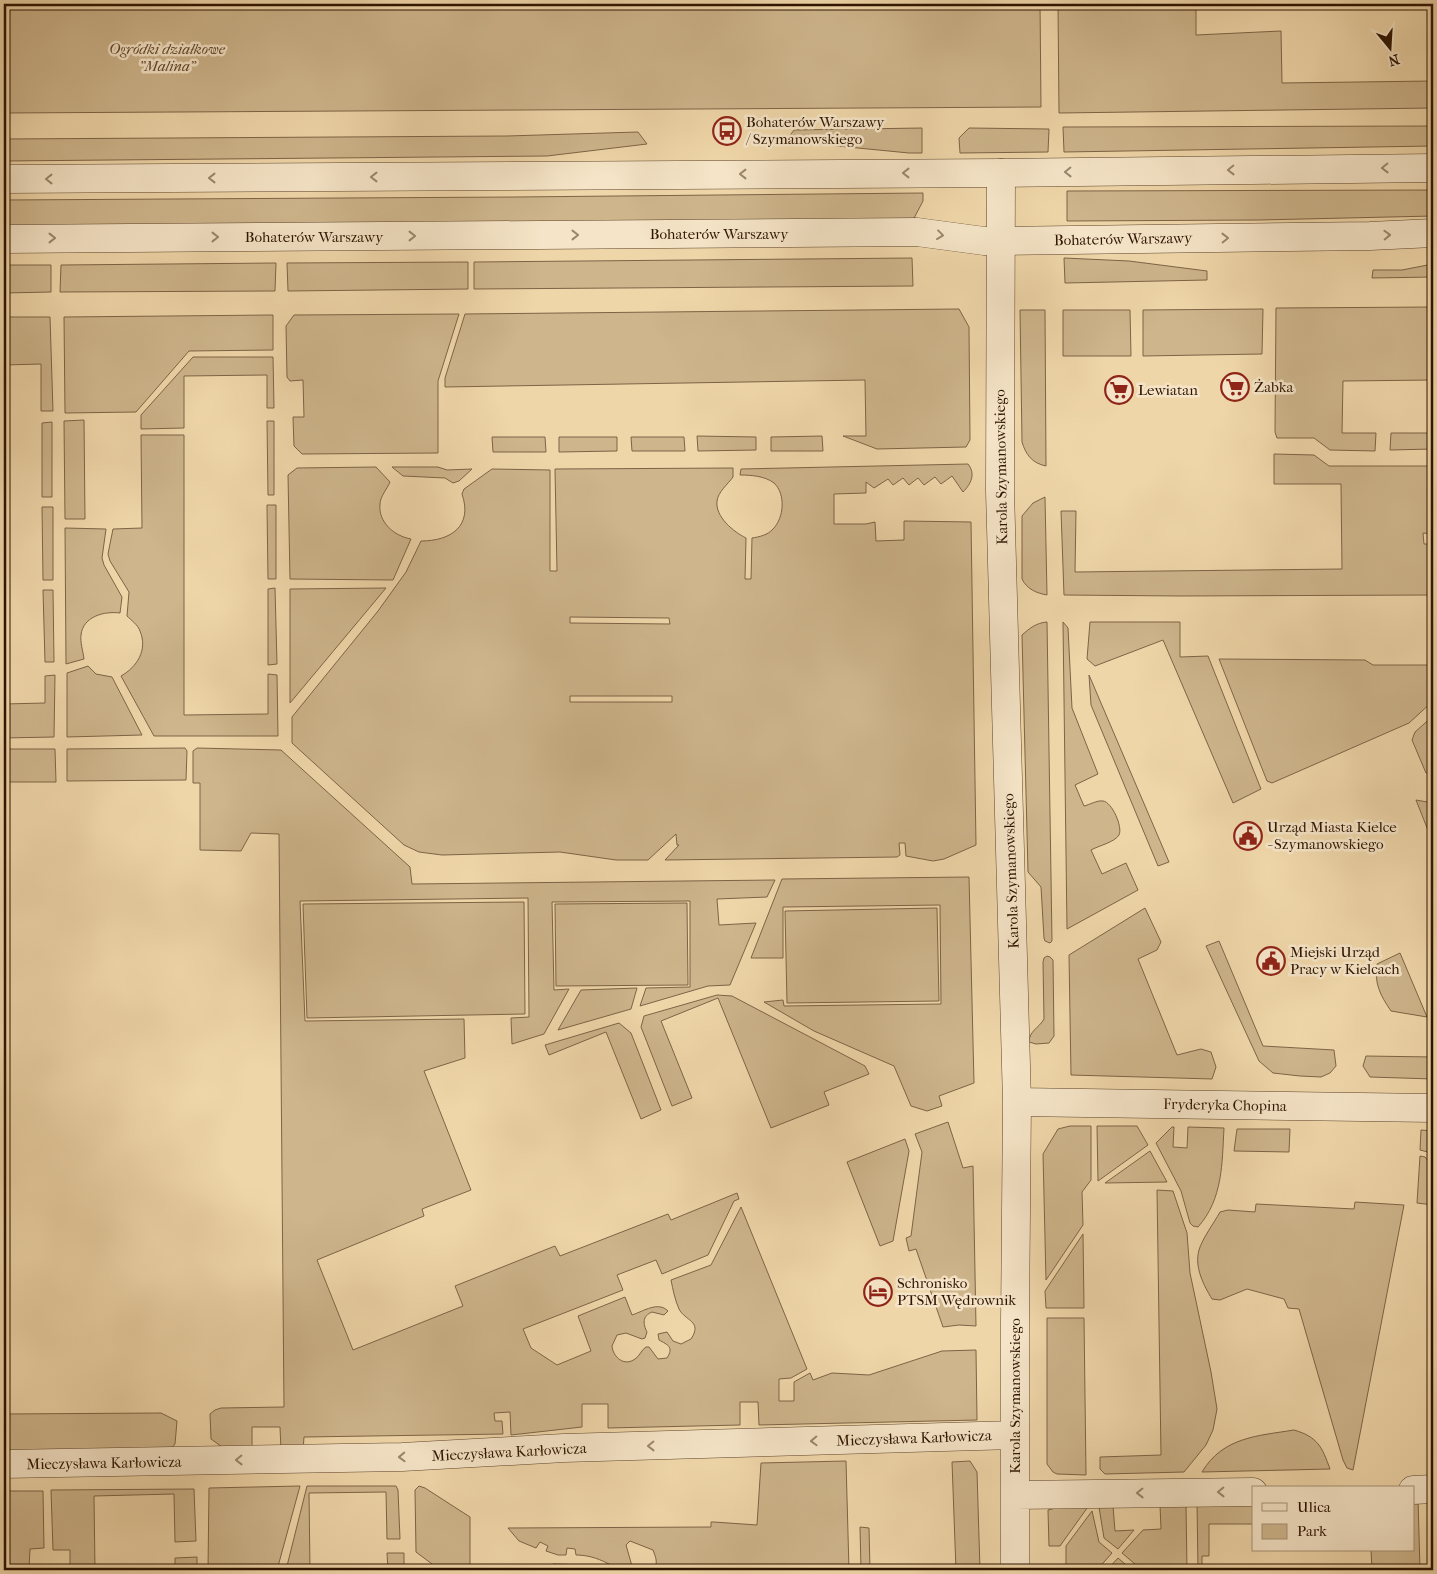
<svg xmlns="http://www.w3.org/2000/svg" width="1437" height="1574" font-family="'IM FELL French Canon',serif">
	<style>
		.green { fill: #ceb58c; stroke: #7e6446; fill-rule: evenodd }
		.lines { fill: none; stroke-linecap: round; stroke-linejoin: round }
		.minor-casing { stroke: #5e442a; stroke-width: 29 }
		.tertiary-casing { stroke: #5e442a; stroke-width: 29 }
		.minor { stroke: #f5e4c7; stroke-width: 28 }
		.tertiary { stroke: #f5e4c7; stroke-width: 28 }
		.oneway { stroke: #9b866d }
		.labels { text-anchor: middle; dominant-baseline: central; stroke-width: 5; stroke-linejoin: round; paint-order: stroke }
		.park-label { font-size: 15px; font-style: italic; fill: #5d442a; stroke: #f5e4c7 }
		.poi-label { font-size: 15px; fill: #2d1400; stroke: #f5e4c7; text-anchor: start }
		.street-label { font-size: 15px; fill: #2d1400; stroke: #f5e4c7 }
	</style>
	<rect width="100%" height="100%" fill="#efd6a9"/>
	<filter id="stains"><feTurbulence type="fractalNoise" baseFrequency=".004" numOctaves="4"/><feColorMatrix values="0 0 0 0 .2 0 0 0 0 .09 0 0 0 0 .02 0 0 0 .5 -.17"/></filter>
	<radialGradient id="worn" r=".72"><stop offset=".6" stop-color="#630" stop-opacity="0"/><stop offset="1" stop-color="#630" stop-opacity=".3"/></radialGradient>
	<!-- green -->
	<path class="green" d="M4 4H1040L1041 107 4 113Z
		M1058 4H1196V35L1281 31 1282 83 1433 81V108L1059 113Z
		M1433 126V146L1064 152 1063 127Z
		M922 128V153H909L786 141 794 130Z
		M969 128 1049 129 1048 152 960 153 959 138Z
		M638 132 647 144 547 156 4 161V139L507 136Z
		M1433 190V216L1259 220 1067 221V191Z
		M923 193V201L912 222 4 227V200L515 197Z
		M912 258 913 286 474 289V262Z
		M1064 258 1129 261 1207 271V280L1065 283Z
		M468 262V289L288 291 287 263Z
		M276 263 275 291 60 292 61 265Z
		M1433 264V277L1372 278 1373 270H1402Z
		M4 265H51V292L4 293Z
		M1433 307V380L1343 381 1342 433H1376L1375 451 1330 450 1314 438H1277L1275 432 1276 308Z
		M959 309 969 327 970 440 966 447 877 449 843 436H866L865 380 445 387V378L465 314Z
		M1263 309 1262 354 1143 356V310Z
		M1020 310H1045L1046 466C1032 463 1026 455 1022 442Z
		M1063 310H1130L1131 356H1063Z
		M459 314 438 381V453L302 454 294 446 293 417H304L303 380 290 381 287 377 286 326 294 315Z
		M273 315V350L189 351 136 412 65 413 64 317Z
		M4 317H50L53 411H41V364L4 365Z
		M193 357H273L274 408H267V375L184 376V428L141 429V415Z
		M84 420 85 519H65L64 421Z
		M267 421H274V495H268Z
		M52 422V497H42V423Z
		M1391 433H1433V449L1390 450Z
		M141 435H184V715L268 714V674L277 675 278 736H154L121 676C137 667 148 650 140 631 138 625 131 620 127 616L129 592 110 561 108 554 113 529 142 528Z
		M697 436 756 437V450L698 451Z
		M822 436 823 451H771V437Z
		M492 437H545L546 452H493Z
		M559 437H617V451L559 452Z
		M631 437H684L685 451H632Z
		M1274 454 1314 455 1329 466H1433V534L1423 533 1424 544H1433V595L1181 596 1064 595 1061 511H1076L1075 572 1342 569 1341 484H1274Z
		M968 464C976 474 971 484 963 492L952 476 941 484 935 477 924 485 918 478 909 485 903 478 893 485 888 479 874 488 866 482V493L834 494V524H866L875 522 876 541 904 540V521L971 522 976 845 944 859 933 861 906 856 905 843H899L900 855 897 857 665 860 679 845H677L676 834 648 860H616L560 852 442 855 419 852 404 845 292 743V717L378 611 406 572 421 541C451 541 473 526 462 494L464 489 492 469 550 470V571H557L555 469 733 468V477C728 484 718 492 717 501 715 517 734 532 746 538L745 579H751L752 538C759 537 768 535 773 529 784 518 786 494 774 483 765 476 751 475 740 475L741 469ZM570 617 669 618 670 624 570 623ZM570 696H672V702H570Z
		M376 467 390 482C387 489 380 497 380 504 378 522 394 536 411 539L393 580 290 579 288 475 297 468Z
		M392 467H438L447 470 472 469 459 481 453 483 445 478 403 476Z
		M1045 497 1047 595C1036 593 1027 589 1022 579V516L1033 503Z
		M267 505H276V579H268Z
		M42 507H53V580H43Z
		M65 528 106 529 102 558 104 565 122 597 120 613C105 611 83 616 81 635 80 642 83 651 84 659L66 664Z
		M275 588 277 664 268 665V589Z
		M386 588 290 703V589Z
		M43 590H53L54 662H45Z
		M1047 622 1052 941 1050 943 1045 941 1044 938 1041 887 1028 872 1022 635C1030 628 1036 623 1047 622Z
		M1063 622 1068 628 1072 708 1098 774 1075 785 1084 806C1089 805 1097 800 1103 801 1112 802 1123 827 1119 835 1115 842 1098 846 1091 850L1102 874 1126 863 1138 890 1067 929Z
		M1090 622H1180V657L1208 656 1261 789 1233 803 1163 640 1095 666 1087 659Z
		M1219 659 1365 660 1373 665H1433V701L1409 723 1272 783 1267 781Z
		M88 666 96 674 112 677 142 735 67 737V673Z
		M55 675 54 737 4 738V704L45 703V676Z
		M1089 675 1169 862 1158 866 1091 705Z
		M1433 716V774L1426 773 1412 740 1415 732Z
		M185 748 187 751 186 780 67 781V749Z
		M197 748 281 750 410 867 412 884 775 880 767 897 717 899 719 925 756 923 730 985 708 986 640 1006 646 988 690 987V901L552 902 554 990 569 989 544 1034 512 1044 511 1018 529 1017 528 898 300 901 305 1021 464 1019 465 1058 424 1071 471 1190 422 1209 424 1216 317 1260 353 1350 463 1306 455 1286 555 1246 560 1256 668 1214 671 1220 737 1193 739 1199 734 1201 708 1255 662 1274 656 1260 617 1275 623 1290 523 1329 531 1348 557 1365 591 1351 578 1316 625 1297 632 1315C644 1311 658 1301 668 1311L664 1315 652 1312C642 1316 643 1324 647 1332L645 1338 642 1339 626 1333 617 1335 612 1346C613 1357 624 1367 635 1359 640 1356 641 1350 646 1347H649L658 1359 667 1358C674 1347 668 1345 659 1340L658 1334 667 1332 673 1341 681 1344 691 1339C703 1321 685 1321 679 1309 675 1300 673 1290 671 1280L711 1265 741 1207 807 1369 791 1378 779 1379V1401H794V1382L810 1373 813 1380 832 1373 869 1375 942 1351 976 1350 977 1420 759 1425 758 1402H740V1425L608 1428V1404H582V1427L511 1435 510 1412 494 1413 495 1421H502L503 1434 304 1437 303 1450H281L280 1427H252V1450L225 1449 211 1439 210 1414 215 1410 221 1408 284 1407 279 834 251 833 241 851 200 850V783H193V751Z
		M4 749H55L56 782H4Z
		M1416 800 1433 803V843Z
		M969 877 974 1083 939 1096 942 1106 927 1111 911 1106 894 1066 814 1031 764 1002 783 1000 784 1006 941 1004 940 905 783 907V958H751L782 879Z
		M524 902 525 1014 307 1018 303 904Z
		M687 903 688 985 556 986 555 904Z
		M937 908 939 1001 787 1003 785 911Z
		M1145 908 1161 942 1157 950 1138 959 1177 1055 1201 1049 1211 1052 1216 1067 1212 1079 1071 1075 1069 955Z
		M1219 941 1263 1046 1334 1050 1336 1066 1330 1073 1321 1077 1300 1076 1273 1073 1259 1061 1206 946Z
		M1400 953 1427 1017 1391 1011C1380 995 1374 983 1377 964Z
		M1047 956 1050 957 1053 960 1054 1036 1049 1043 1036 1044 1029 1042C1029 1031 1039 1028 1044 1019L1043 962 1044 958Z
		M637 988 631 1009 558 1030 581 990Z
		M717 995 732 996 865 1066 869 1074 824 1092 829 1105 771 1128 718 998 661 1021 692 1098 672 1106 641 1027 644 1016Z
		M619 1023 631 1033 661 1110 641 1119 606 1032 549 1055 545 1045Z
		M1366 1056 1433 1057V1079L1370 1077 1363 1066Z
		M948 1122 963 1168 973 1166 976 1326 959 1325 943 1327 916 1249 909 1251 906 1238 911 1236 922 1152 915 1134Z
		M1070 1126H1091V1180L1082 1192 1083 1225 1046 1280 1043 1154 1058 1129Z
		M1097 1126H1137L1148 1145 1098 1181Z
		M1172 1127H1174L1173 1147 1187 1148 1188 1127 1224 1128C1222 1163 1223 1199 1198 1227L1193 1226 1190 1223 1181 1191 1156 1143Z
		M1237 1129H1290L1289 1152 1234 1151Z
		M1421 1130 1433 1131V1158L1428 1152 1420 1150Z
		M905 1139 909 1151 893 1241 880 1246 847 1162Z
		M1150 1151 1167 1182 1105 1183Z
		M1420 1156 1425 1157 1433 1167V1205L1417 1203Z
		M1157 1190 1173 1191 1187 1233 1190 1273 1211 1372 1217 1409 1213 1430 1206 1445 1184 1472 1105 1474 1100 1469V1457L1161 1455Z
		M1355 1202 1404 1205 1353 1470 1347 1468 1343 1460 1299 1309 1288 1308 1284 1299 1247 1289 1220 1300 1212 1299C1204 1286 1194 1267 1199 1250 1202 1239 1214 1223 1220 1212L1228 1210 1255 1212 1256 1204 1354 1209Z
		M1083 1234 1084 1308H1046L1045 1291Z
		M1047 1318H1084L1086 1475 1057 1474 1053 1472 1047 1464Z
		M161 1413 177 1421 175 1444 170 1450 4 1453V1414Z
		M1294 1430C1318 1437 1322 1447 1330 1469L1202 1472C1223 1437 1257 1436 1294 1430Z
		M846 1461 849 1570H652C659 1565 656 1558 653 1550L630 1541 626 1545 632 1566 629 1570C618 1570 615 1567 607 1563 597 1558 587 1555 576 1555L575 1549 567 1548 566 1555H558L546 1551 548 1546 540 1542 536 1548 519 1541 508 1528 711 1527V1522H714L757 1525 761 1463Z
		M970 1461 977 1472 980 1570H956L952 1462Z
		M300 1486 277 1570H208L209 1488Z
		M307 1486H396L398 1490 400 1539H387L386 1492 309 1493 310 1570H286Z
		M419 1486 425 1488 470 1517V1570H440L416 1552 415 1490Z
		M194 1489 196 1541 175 1542 174 1494 94 1496 95 1570H70V1550H53L51 1490Z
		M4 1491H43L44 1548 30 1549 29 1569 4 1570Z
		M1429 1495H1433V1570H1430Z
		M1413 1499H1418L1420 1570H1372L1371 1550H1413Z
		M1253 1500V1524H1209V1556H1202V1570H1198L1197 1501Z
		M1090 1504 1060 1546H1049L1048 1510 1056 1508Z
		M1160 1505H1186L1187 1570H1142L1122 1553 1143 1530 1161 1529Z
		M1113 1506 1115 1531 1134 1530 1118 1549 1104 1538 1099 1507Z
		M1092 1511 1099 1542 1112 1553 1097 1570H1053L1066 1567V1546Z
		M860 1527 869 1528 870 1570H861Z
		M387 1553H404V1570H388Z
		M197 1557V1570H175V1558Z
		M1118 1558 1132 1570H1107Z
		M553 1564 590 1565 602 1570H562Z"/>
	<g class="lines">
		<defs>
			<path id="minor" d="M1001 173 1000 491 1017 1102 1015 1323V1570
				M1017 1102 1433 1108
				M4 1464 402 1457 564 1448 1014 1435
				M1413 1490 1433 1489
				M1015 1495 1253 1492"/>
			<path id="tertiary" d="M4 179 1001 173 1433 168
				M4 239 917 232 984 241H1000L1370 236 1433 233"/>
		</defs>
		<!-- minor casing -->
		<use href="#minor" class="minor-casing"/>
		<!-- tertiary casing -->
		<use href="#tertiary" class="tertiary-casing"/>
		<!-- minor -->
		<use href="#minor" class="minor"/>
		<!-- tertiary -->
		<use href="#tertiary" class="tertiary"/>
	</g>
	<!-- one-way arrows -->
	<defs><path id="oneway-chevron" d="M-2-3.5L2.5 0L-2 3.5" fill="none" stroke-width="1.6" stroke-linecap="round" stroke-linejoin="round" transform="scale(1.25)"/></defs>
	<g class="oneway">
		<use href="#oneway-chevron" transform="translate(1385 168) rotate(179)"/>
		<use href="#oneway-chevron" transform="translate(1231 170) rotate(179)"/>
		<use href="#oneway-chevron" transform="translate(1068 172) rotate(179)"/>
		<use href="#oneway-chevron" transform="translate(906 173) rotate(180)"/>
		<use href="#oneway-chevron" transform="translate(743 174) rotate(180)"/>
		<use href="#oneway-chevron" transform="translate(374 177) rotate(180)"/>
		<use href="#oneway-chevron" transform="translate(212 178) rotate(180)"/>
		<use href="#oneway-chevron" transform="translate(49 179) rotate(180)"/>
		<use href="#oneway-chevron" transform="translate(575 235)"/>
		<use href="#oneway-chevron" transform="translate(940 235) rotate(7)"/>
		<use href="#oneway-chevron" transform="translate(1387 235) rotate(-2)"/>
		<use href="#oneway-chevron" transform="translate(412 236)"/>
		<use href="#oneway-chevron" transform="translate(215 237)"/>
		<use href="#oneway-chevron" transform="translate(52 238)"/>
		<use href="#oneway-chevron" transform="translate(1225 238) rotate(-1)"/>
		<use href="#oneway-chevron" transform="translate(814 1441) rotate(178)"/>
		<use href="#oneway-chevron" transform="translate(651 1446) rotate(179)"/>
		<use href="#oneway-chevron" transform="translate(402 1457) rotate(178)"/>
		<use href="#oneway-chevron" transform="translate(239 1460) rotate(179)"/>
		<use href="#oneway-chevron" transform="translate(1221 1492) rotate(179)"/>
		<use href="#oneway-chevron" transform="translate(1140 1493) rotate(179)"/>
	</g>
	<!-- icons -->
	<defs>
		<symbol id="bus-ring" viewBox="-11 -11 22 22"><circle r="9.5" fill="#f5e4c7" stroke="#8f2418" stroke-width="1.5"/><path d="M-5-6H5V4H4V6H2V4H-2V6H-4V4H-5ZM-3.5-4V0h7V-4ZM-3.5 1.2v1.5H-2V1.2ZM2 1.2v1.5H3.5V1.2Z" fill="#8f2418"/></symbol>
		<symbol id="supermarket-ring" viewBox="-11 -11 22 22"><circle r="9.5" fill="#f5e4c7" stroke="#8f2418" stroke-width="1.5"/><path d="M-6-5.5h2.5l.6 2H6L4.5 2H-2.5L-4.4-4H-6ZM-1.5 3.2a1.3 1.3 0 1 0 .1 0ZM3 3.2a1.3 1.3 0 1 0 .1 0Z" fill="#8f2418"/></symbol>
		<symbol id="civic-ring" viewBox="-11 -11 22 22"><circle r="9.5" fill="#f5e4c7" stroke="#8f2418" stroke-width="1.5"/><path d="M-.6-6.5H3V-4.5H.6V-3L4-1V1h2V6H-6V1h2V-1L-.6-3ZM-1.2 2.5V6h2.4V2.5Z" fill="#8f2418"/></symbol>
		<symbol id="hotel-ring" viewBox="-11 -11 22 22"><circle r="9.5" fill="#f5e4c7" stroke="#8f2418" stroke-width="1.5"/><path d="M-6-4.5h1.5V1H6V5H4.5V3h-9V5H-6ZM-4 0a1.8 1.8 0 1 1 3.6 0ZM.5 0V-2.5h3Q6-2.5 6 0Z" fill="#8f2418"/></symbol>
	</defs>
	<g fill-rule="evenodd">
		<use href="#bus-ring" x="711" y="115" width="32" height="32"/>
		<use href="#supermarket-ring" x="1219" y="371" width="32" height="32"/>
		<use href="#supermarket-ring" x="1103" y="374" width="32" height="32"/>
		<use href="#civic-ring" x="1232" y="820" width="32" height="32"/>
		<use href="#civic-ring" x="1255" y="945" width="32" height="32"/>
		<use href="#hotel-ring" x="862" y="1276" width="32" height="32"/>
	</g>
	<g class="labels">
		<!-- park labels -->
		<g class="park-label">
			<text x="167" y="49">Ogródki działkowe<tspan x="167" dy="17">"Malina"</tspan></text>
		</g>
		<!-- poi labels -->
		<g class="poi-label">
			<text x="746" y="122">Bohaterów Warszawy<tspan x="746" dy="17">/ Szymanowskiego</tspan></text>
			<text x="1254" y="387">Żabka</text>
			<text x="1138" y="390">Lewiatan</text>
			<text x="1267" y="827">Urząd Miasta Kielce<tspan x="1267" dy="17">- Szymanowskiego</tspan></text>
			<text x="1290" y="952">Miejski Urząd<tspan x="1290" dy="17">Pracy w Kielcach</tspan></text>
			<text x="897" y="1283">Schronisko<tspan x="897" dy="17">PTSM Wędrownik</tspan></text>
		</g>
		<!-- street labels -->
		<g class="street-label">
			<text x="719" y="234">Bohaterów Warszawy</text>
			<text x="314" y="237">Bohaterów Warszawy</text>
			<text transform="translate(1123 239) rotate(-1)">Bohaterów Warszawy</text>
			<text transform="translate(1001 467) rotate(-91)">Karola Szymanowskiego</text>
			<text transform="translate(1011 871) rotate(-92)">Karola Szymanowskiego</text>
			<text transform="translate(1225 1105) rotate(1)">Fryderyka Chopina</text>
			<text transform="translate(1015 1396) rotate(-90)">Karola Szymanowskiego</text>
			<text transform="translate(914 1438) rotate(-2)">Mieczysława Karłowicza</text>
			<text transform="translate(509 1452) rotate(-3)">Mieczysława Karłowicza</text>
			<text transform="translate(104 1463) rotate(-1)">Mieczysława Karłowicza</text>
		</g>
	</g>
	<!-- margin -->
	<rect width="1437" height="1574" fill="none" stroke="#efd6a9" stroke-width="20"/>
	<rect x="5" y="5" width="1427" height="1564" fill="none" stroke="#2d1400" stroke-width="2.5"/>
	<rect x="10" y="10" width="1417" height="1554" fill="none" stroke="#2d1400"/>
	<!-- legend -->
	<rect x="1252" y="1486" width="162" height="65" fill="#f5e4c7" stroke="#a59177"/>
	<rect x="1262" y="1503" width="25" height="8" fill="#f5e4c7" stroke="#a59177"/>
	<text x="1297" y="1512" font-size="15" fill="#2d1400">Ulica</text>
	<rect x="1262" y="1524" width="25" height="15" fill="#ceb58c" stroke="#a59177"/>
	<text x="1297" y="1536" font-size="15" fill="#2d1400">Park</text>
	<!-- north arrow -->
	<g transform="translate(1390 48) rotate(162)" stroke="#f5e4c7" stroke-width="4" paint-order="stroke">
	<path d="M0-4L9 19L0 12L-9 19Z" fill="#2d1400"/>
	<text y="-8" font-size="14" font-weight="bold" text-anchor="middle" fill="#2d1400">N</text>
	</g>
	<rect width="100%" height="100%" filter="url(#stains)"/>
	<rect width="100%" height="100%" fill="url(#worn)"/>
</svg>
